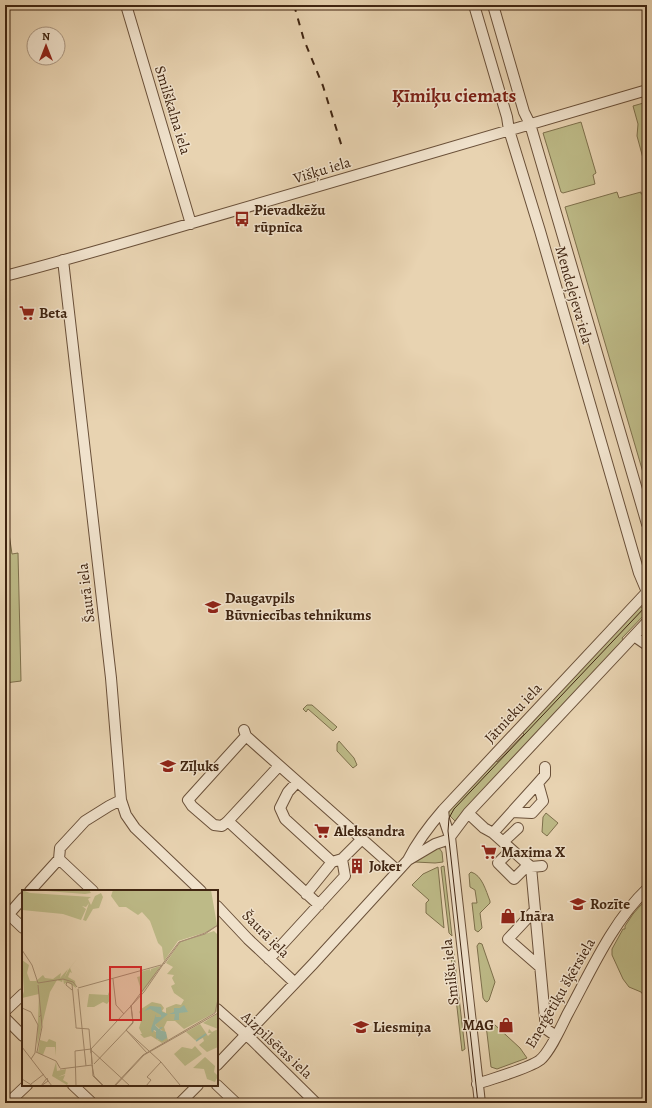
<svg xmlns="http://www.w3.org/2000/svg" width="652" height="1108" font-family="Alegreya,serif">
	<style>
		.green { fill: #bdba87; stroke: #7e704c }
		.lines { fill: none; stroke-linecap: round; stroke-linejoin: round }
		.minor-casing { stroke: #6a5039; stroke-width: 12 }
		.minor { stroke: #f0e2cc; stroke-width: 10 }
		.tram { stroke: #402511; stroke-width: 1 }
		.rail { stroke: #402511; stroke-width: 2; stroke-dasharray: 7 7; stroke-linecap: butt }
		.labels { text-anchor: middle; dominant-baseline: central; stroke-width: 3; stroke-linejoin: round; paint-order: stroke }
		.street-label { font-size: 15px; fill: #402511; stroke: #f0e2cc }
		.poi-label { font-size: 15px; font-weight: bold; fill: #402511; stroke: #f0e2cc; text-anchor: start }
		.district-label { font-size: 19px; font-weight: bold; fill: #7a1f14; stroke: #f0e2cc }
		.inset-river { fill: none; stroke: #98b9a6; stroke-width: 2 }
		.inset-road { fill: none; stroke: #a58d71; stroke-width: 1 }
		.view { fill: #d62828; fill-opacity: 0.15; stroke: #d62828; stroke-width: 2 }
		.inset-edge { fill: none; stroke: #402511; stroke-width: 2 }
	</style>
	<rect width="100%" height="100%" fill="#e8d3b1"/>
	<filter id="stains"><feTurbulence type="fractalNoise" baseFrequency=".005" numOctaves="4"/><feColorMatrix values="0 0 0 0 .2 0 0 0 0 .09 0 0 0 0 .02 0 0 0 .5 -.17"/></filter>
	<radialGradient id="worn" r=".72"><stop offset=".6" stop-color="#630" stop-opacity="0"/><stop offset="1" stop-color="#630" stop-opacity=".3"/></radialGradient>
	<!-- green -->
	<path class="green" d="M647 102V173L637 136 638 124 633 106Z
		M581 122 596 173 593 175 595 184 563 193 561 192 543 133Z
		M617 192 619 198 641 192V194L647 193V486L565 207Z
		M5 520H7L12 554 18 553 21 681 5 683Z
		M640 606 647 612 622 638 623 640 469 805 455 821 448 814 452 806 495 760 497 762 524 734 522 732Z
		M307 705H312L337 727 333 731 308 709 306 712 303 709Z
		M339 741 354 758 357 765 353 768 337 751V744Z
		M546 813 558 823 547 836 542 832 543 817Z
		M439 848 442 852 443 862 435 863 415 862 435 849Z
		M444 866 452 936 449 933 441 867Z
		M438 867 444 928 426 913V903L429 900 412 885 423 874Z
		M471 872C482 875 486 891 490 901V903L480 913 482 928 478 932 475 930 472 903H477L475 890 470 887 469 874Z
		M647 898V1000L641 992 629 987 623 979 612 955V949L623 929H625V926L633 914Z
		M479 943 482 944 495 982 489 1000 487 1002 485 1001 483 998 477 946Z
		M450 946H453L465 1049 462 1051Z
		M488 1024 495 1025 520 1048 527 1058 497 1069 491 1067 486 1025Z"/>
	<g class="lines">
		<defs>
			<path id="minor" d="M126 5 191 224
				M474 5 507 117 509 130 540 231 639 573 647 592
				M493 5 524 112 530 124 647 524
				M63 260 111 678 121 800 126 815 135 828 201 891
				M5 276C67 260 128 242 189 224 342 180 494 134 647 90
				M634 636 647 645
				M244 730 246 736 398 871
				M246 736 188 800 192 806 214 825 222 826 228 821 279 766
				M297 782 288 792 280 808 285 819 332 862 342 859 362 839
				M443 810 444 819 450 837 480 1103
				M512 812 532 813 543 801 538 783
				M468 813 484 828 493 833 531 867 546 1029 556 1036
				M228 821 319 905
				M493 833 538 783 545 775V767
				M450 837 468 813 647 622
				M503 842 518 828
				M511 850 498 863 514 879 528 865
				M59 859 93 891
				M408 860 435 844 450 839
				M531 867 542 866
				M30 891 59 859 60 848 85 821 109 806 121 800
				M306 894 332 862
				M217 906 248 939 295 983
				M535 910 508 939 540 967
				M5 911 23 928
				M9 914 23 898
				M269 959 345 876 342 859
				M217 1009 252 1040 316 1103
				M5 1011 23 994
				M5 1018 23 1036
				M217 1065 313 964 408 860C417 842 430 825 443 810L647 592
				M477 1084C494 1078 528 1069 540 1060 550 1052 561 1027 567 1015 590 973 612 922 647 889
				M73 1085 92 1103
				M217 1085 236 1103
				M8 1103 27 1085
				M180 1103 198 1085"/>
		</defs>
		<!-- minor casing -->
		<use href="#minor" class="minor-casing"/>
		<!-- minor -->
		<use href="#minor" class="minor"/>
		<!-- tram -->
		<path class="tram" d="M478 1103 448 831 449 818 454 809 647 605"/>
		<!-- rail -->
		<path class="rail" d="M294 5 304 40 323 86 342 147"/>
	</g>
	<!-- icons -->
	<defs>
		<symbol id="bus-bare" viewBox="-9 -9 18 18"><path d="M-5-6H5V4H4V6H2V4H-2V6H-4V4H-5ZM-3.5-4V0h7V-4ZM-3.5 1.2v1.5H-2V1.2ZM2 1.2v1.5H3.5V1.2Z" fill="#8f2418" stroke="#f0e2cc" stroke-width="2.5" paint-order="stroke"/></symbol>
		<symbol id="supermarket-bare" viewBox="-9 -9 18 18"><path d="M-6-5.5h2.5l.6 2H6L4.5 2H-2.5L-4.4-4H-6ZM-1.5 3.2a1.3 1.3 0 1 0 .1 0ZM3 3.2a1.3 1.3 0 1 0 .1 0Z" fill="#8f2418" stroke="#f0e2cc" stroke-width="2.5" paint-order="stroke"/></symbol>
		<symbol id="university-bare" viewBox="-9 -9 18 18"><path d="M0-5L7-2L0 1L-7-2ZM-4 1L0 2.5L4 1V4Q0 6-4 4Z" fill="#8f2418" stroke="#f0e2cc" stroke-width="2.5" paint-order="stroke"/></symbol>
		<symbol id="school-bare" viewBox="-9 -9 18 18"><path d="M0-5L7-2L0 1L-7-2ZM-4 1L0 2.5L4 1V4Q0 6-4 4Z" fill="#8f2418" stroke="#f0e2cc" stroke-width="2.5" paint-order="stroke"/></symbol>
		<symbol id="building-bare" viewBox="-9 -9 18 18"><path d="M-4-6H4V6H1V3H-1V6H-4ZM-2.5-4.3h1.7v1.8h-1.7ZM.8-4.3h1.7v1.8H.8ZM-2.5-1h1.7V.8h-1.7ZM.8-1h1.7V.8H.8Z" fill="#8f2418" stroke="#f0e2cc" stroke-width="2.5" paint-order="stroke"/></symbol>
		<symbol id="shop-bare" viewBox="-9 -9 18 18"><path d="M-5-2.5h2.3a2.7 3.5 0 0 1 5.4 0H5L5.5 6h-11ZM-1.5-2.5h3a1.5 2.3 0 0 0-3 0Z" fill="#8f2418" stroke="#f0e2cc" stroke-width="2.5" paint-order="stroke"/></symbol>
	</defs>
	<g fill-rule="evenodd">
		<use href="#bus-bare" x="231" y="208" width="22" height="22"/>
		<use href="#supermarket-bare" x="16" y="302" width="22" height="22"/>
		<use href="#university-bare" x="202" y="596" width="22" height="22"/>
		<use href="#school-bare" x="157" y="755" width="22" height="22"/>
		<use href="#supermarket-bare" x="311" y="820" width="22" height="22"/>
		<use href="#supermarket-bare" x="478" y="841" width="22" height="22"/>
		<use href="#building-bare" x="346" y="855" width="22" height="22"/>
		<use href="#school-bare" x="567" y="893" width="22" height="22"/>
		<use href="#shop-bare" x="497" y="905" width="22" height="22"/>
		<use href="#shop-bare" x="495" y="1014" width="22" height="22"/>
		<use href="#school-bare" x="350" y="1016" width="22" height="22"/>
	</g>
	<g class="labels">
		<!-- street labels -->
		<g class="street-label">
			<text transform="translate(173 110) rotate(73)">Smilškalna iela</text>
			<text transform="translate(322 170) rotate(-17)">Višķu iela</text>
			<text transform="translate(574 295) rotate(74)">Mendeļejeva iela</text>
			<text transform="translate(86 593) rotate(-97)">Šaurā iela</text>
			<text transform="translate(513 713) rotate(-47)">Jātnieku iela</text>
			<text transform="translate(266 934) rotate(45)">Šaurā iela</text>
			<text transform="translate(450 972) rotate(-96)">Smilšu iela</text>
			<text transform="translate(560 993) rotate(-60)">Enerģētiķu šķērsiela</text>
			<text transform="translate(277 1045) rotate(43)">Aizpilsētas iela</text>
		</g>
		<!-- poi labels -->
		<g class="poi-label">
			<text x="254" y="210">Pievadkēžu<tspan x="254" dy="17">rūpnīca</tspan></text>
			<text x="39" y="313">Beta</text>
			<text x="225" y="598">Daugavpils<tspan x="225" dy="17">Būvniecības tehnikums</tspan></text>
			<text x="180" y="766">Zīļuks</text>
			<text x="334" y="831">Aleksandra</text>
			<text x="501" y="852">Maxima X</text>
			<text x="369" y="866">Joker</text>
			<text x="590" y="904">Rozīte</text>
			<text x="520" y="916">Ināra</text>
			<text x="494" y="1025" text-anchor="end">MAG</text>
			<text x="373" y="1027">Liesmiņa</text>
		</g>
		<!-- district labels -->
		<g class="district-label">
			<text x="454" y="96">Ķīmiķu ciemats</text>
		</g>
	</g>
	<!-- overview -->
	<g transform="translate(22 890)">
		<rect width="196" height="196" fill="#e8d3b1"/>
		<path d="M0 0 8 3 69 7 66 9 69 15 73 6 79 3 81 7 77 18 71 19 64 31 61 30 67 13 64 17 60 16 64 19 59 30 41 24 0 20ZM12 0H67L69 3 63 4ZM91 0H189L195 35 188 41 156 51 142 71 140 57 136 53 128 31 120 22 116 25 104 17H97L89 6ZM192 41 196 45V121L162 139 153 131H145L142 137 146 150 140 153 129 146 122 148 118 144H120L117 138 120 128 117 122 119 119 130 112 139 114 142 118 140 121 144 123V118L154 114 159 115 162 110 152 103 149 96 153 94 150 88 152 85 145 84 151 77 144 73 158 52ZM137 130 133 135 142 142 136 150 134 146 136 143 130 140 132 133ZM55 69 48 78 50 83 48 82 46 87 53 91 54 98 46 92 42 94 41 89 40 92 35 90 28 102 15 156 17 104 0 108 2 101 0 70 7 75 5 83 8 91H14L21 85 23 88 31 89 39 83 38 88 46 79 42 88 47 79ZM138 76 131 88 120 103 115 87 119 86 118 82 128 79 129 82V79ZM86 102 89 109 85 114 81 112 72 117H65L67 104 86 105ZM196 123V157L185 162 177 155 182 151 181 148 173 150 164 142 178 134 186 146 189 143H186L187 139 190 142 196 139 181 133ZM27 149 34 152V166L33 157H24L21 165 16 163 18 150 25 152ZM173 156 180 164 163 176 152 164 160 157 170 159ZM183 167 193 176 192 182 196 186 193 192 185 189 182 179 171 178ZM34 172 35 181 44 179 43 184 36 187 43 185 41 190 46 193 45 195 30 186Z" fill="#bdba87" fill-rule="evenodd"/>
		<path d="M162 115 166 122 157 123V130H152L153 124H147L152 122V118H158ZM128 116 139 117 140 122 146 124 133 135 137 139 139 137H141L138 140 144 142 145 148 140 151 134 148V141L132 140 130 143 129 139 134 124V127H139V125L128 119 122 121Z" fill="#98b9a6"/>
		<path class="inset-river" d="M174 151 184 144"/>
		<path class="inset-road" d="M0 60 10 75 16 93M142 74 158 52 183 43 196 35M91 89 94 115 102 124M16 93 41 89 51 92 55 97M16 95 19 125M56 98 139 75M56 99 64 176M50 100 44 95 45 92 50 94 54 136V138L67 139 69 163M0 118 9 122 16 135 13 163 9 169M193 123 196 109M104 140 139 172 158 195M0 157 30 196M69 158 71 186 81 196M69 159 70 174M69 160 108 196M14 162 34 171 38 178M15 162 20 137 19 125 17 127M125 163 104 140 111 132 109 116 157 52 183 44 196 35M72 174 111 133 109 115M70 175 72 186 82 196M38 179 70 175M0 189 11 196M9 194 22 184M19 196 25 188 26 191 19 196M54 196 53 161 69 159 122 102 142 73M92 196 121 165 193 123M93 196 122 165 196 123M124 196 129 190 125 187 139 172"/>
		<path class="view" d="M88 77H119V130H88Z"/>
		<rect width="196" height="196" class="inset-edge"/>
	</g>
	<!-- margin -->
	<rect width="652" height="1108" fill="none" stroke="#e8d3b1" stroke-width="20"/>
	<rect x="6" y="6" width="640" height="1096" fill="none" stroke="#402511" stroke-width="2"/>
	<rect x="10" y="10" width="632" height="1088" fill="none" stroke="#402511"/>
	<!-- north arrow -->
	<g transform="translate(46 46)"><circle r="19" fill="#f0e2cc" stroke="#aa9681"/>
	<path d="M0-3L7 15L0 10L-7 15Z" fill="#8f2418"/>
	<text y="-6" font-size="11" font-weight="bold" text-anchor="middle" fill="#402511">N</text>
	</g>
	<rect width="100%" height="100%" filter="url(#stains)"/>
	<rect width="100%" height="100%" fill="url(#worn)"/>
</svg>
